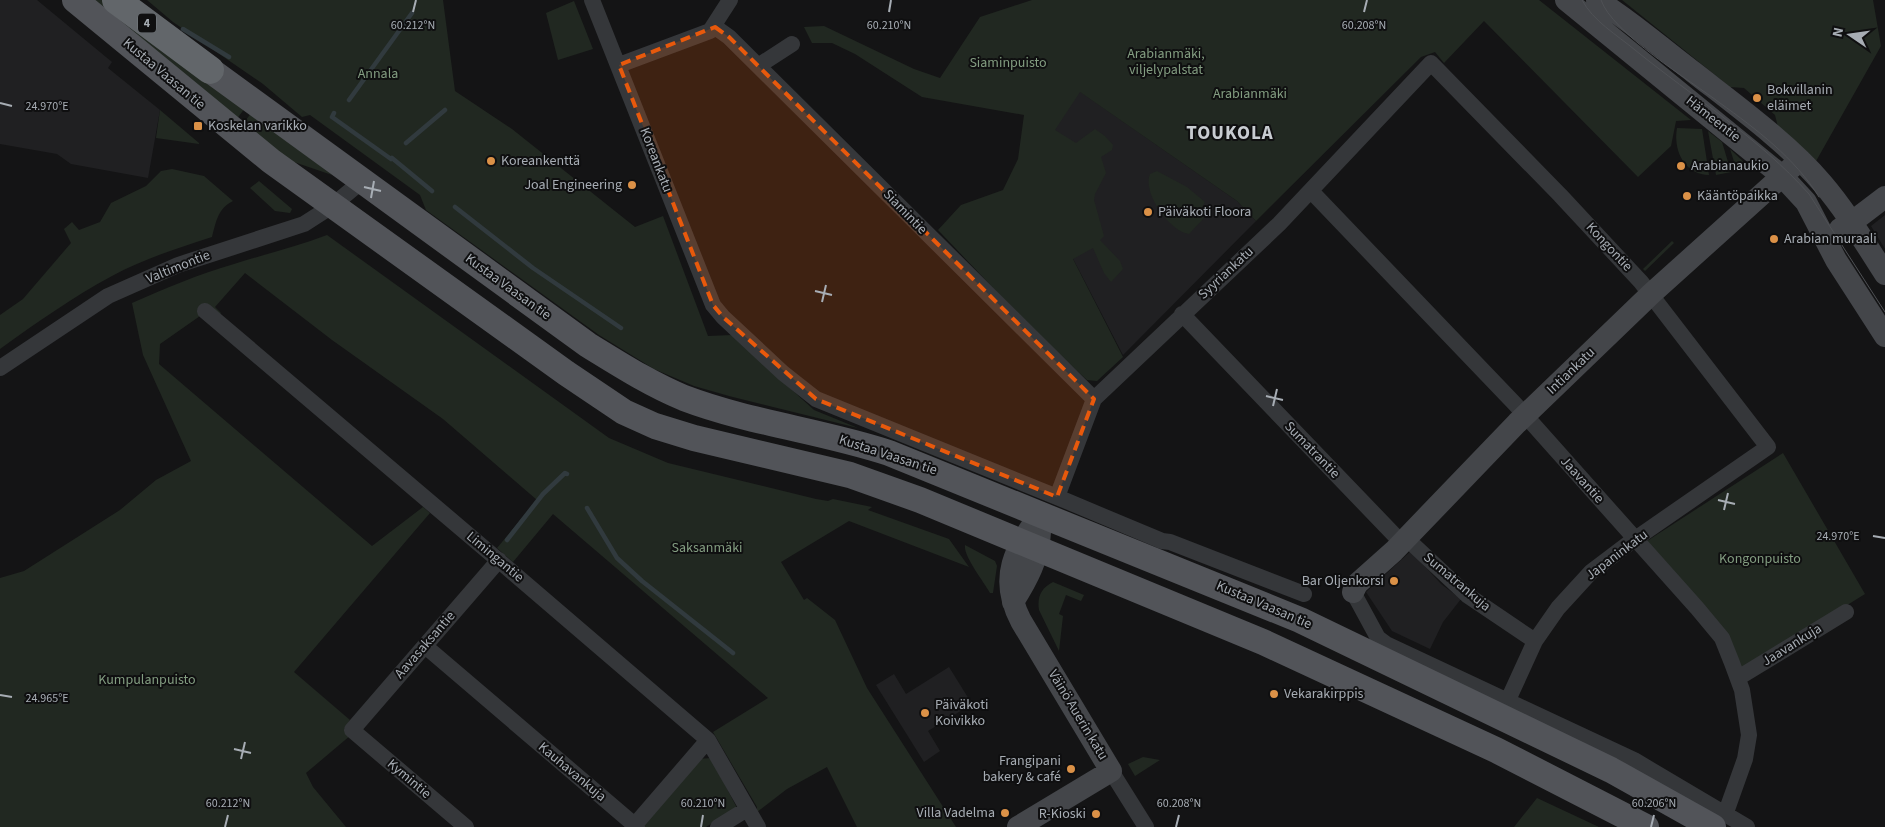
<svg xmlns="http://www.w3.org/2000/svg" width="1885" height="827" font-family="'Source Sans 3',sans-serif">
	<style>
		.built { fill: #202022 }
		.green { fill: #212821 }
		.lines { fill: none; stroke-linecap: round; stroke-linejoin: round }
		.stream { stroke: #313a3e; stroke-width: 4.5 }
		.street { stroke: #35373a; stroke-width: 16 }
		.secondary { stroke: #44464a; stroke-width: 22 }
		.primary { stroke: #525459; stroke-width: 26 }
		.highway { stroke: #62666a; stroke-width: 28 }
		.tram { stroke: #4f5155; stroke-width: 1 }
		.marked { fill: #e8590c; fill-opacity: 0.2; stroke: #e8590c; stroke-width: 4; stroke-dasharray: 10 6; stroke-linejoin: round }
		.ticks { fill: none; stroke: #a7adb4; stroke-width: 2 }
		.poi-dot { fill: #db9147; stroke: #0f0f10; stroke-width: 2 }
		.labels { text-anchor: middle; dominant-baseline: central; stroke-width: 4; stroke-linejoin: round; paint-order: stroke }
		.shield { fill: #0f0f10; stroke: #797e83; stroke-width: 1 }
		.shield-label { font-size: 12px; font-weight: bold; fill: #a7adb4 }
		.park-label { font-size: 14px; fill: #839d81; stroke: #0f0f10 }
		.street-label { font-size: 14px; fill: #a7adb4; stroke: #0f0f10 }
		.poi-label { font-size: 14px; fill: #a7adb4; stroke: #0f0f10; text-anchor: start }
		.district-label { font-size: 19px; font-weight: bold; letter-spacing: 1px; fill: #c8ccd1; stroke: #0f0f10 }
		.ticks-label { font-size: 12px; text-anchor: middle; fill: #a7adb4; stroke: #0f0f10; stroke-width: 4; stroke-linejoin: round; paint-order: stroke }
	</style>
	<rect width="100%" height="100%" fill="#141415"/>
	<!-- built -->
	<path class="built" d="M0 0H37L112 62 108 68 160 110 148 178 71 164 57 154 0 144Z
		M1072 86 1237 201 1256 221 1123 355 1028 172Z
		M1885 215V249L1871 226Z
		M1411 551 1441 584 1461 599 1443 622 1430 649 1392 631 1366 592Z
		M949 667 972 704 928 731 940 751 924 762 876 685 894 674 906 694Z"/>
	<!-- green -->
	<path class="green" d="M90 0H105L245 108 236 120Z
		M147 0H443L455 91 512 129 635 227 663 216 708 336 732 335 814 410 858 428 729 396 694 386 654 369 599 335 426 210 420 195 310 115 302 117 263 84 173 22Z
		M1032 0H1539L1691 120 1676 121 1671 146 1638 177 1484 21 1444 63 1435 52 1421 57 1256 221 1237 201 1080 92 1055 130 1076 143 1095 129 1105 136 1113 145 1112 150 1101 157 1106 173 1095 194 1094 200 1104 236 1100 240 1120 261 1123 269 1111 282 1104 273 1093 248 1073 259 1123 357 1097 381 1087 380 1040 337 938 230 961 205 1003 190 1018 159 1024 115 922 97 855 54 832 43H812L804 27 824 26 914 69 940 78 980 17Z
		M1622 0H1873L1881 46 1815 163 1778 127 1775 115 1744 88 1730 87Z
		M574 1 593 49 558 60 546 13Z
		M160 110 199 143V144L156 138Z
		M252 112 332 175 291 161 242 125Z
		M1677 128 1702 129 1709 175C1684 174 1673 150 1677 128Z
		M1708 131 1722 142 1731 172 1716 175Z
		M1730 149 1748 166 1749 167 1737 171Z
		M172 169 204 176 233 201C218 208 216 222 212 237 178 248 143 259 112 276 73 297 36 323 0 349V315L23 299 71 243 64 229 72 222 79 230 100 222 111 203 146 186 161 171Z
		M1157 171 1187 187 1205 202 1199 212 1204 218 1189 234C1170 232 1142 193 1150 174Z
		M259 181 292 209 290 213 275 211 250 188Z
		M327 235 609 438 668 463 816 499 828 501 833 499 872 507 868 510 949 539 969 567 849 521 781 562 804 600 807 598 835 620 867 688 956 827H857L827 767 787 789 757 812V807L713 732 768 698 553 514 513 562 497 548 537 500 443 419 332 340 245 273 215 307 221 313 211 326 200 316 160 344 159 364 372 546 423 507 430 513 294 672 350 720 344 729 351 735 306 773 313 787 346 827H0V578L24 571 120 510 156 480 191 461 143 355 132 303C166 288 199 274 234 264 265 254 296 247 327 235Z
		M1672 241 1674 243 1645 271 1643 269Z
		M1783 453 1865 594 1744 669 1741 668 1644 543Z
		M965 545 995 561 997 566 993 593H990C984 582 963 556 965 545Z
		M1053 582 1084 595 1081 601 1066 595 1059 614 1063 616 1059 651 1039 610C1037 597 1041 588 1053 582Z
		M1143 757 1160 760 1135 776 1128 764Z
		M711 758 737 808 706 827H645L641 824 698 759Z
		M1537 798 1599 827H1514Z"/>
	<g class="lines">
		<!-- stream -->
		<path class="stream" d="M183 29 229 57
			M349 100 412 13
			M334 113 332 117 391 159
			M406 143 445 110
			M392 158 432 191
			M455 207 533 268 621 328
			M587 508 617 558 642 581 733 653
			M507 540 543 494 565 473 567 474"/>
		<!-- street -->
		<path class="street" d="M592 0 713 305 723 317 783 373 816 399 1057 497
			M715 27 729 37 1094 399
			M619 65 710 31 730 0
			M758 66 792 44
			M1311 191 1515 404 1697 608 1722 638 1732 663 1742 690 1749 735 1745 759 1725 815
			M205 311 504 565 708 740 758 827
			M1182 314 1402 543
			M0 368 108 296 178 265 304 224 332 206 362 181
			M1406 538 1467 595 1535 641
			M1353 592 1378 638 1386 644 1634 760 1747 827
			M1304 594 1170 542 1162 541 1057 497 1094 399 1279 224 1431 63 1560 195 1641 282 1768 447 1628 544 1591 572 1558 608 1535 641 1508 700
			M425 646 637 827
			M1738 678 1846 612
			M1111 771 1146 827
			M466 827 352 730 499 560
			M633 827 708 740
			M718 827 747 809"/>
		<!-- secondary -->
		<path class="secondary" d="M1566 0 1782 176 1806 202 1836 260 1885 336
			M1597 0C1631 21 1660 47 1692 71 1734 104 1788 143 1822 183 1846 211 1865 243 1885 274
			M1840 229 1860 216 1885 197
			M1353 592 1357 584 1394 551 1517 423 1651 294 1800 160
			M1013 602C1027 580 1039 558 1040 532
			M1018 827 1111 771 1021 621C998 577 1015 549 1041 513"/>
		<!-- primary -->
		<path class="primary" d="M75 0 271 161 566 373 624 412 655 426 694 438 850 475 920 500 1263 642 1496 750 1646 827
			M210 70 588 345C619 364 650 384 684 398 750 423 822 431 889 453L1300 620 1611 770 1713 827"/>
		<!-- highway -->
		<path class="highway" d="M116 0 210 70"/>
		<!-- tram -->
		<path class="tram" d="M1582 0C1593 21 1617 35 1635 50 1693 97 1759 138 1809 194L1885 312
			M1601 0C1612 33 1691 81 1720 103 1756 129 1795 158 1819 197"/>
	</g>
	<!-- marked area -->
	<path class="marked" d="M715 27 729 37 1094 399 1057 497 816 399 723 317 713 305 619 65Z"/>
	<!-- ticks -->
	<path class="ticks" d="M413 12 416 0M889 12 891 0M1364 12 1367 0M0 103 12 106M364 187 381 191M371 198 374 181M815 291 832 295M822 302 826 285M1266 396 1283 400M1273 406 1277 389M1718 500 1735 504M1724 510 1728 493M1873 536 1885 538M0 695 12 697M234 749 251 753M241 759 245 742M225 827 228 815M701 827 703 815M1176 827 1179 815M1651 827 1654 815"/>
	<!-- markers -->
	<g class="poi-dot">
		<circle cx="1757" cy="98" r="5"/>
		<rect x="193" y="121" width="10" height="10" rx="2.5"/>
		<circle cx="491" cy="161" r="5"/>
		<circle cx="1681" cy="166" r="5"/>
		<circle cx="632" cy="185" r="5"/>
		<circle cx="1687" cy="196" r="5"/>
		<circle cx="1148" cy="212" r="5"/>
		<circle cx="1774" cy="239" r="5"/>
		<circle cx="1394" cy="581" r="5"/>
		<circle cx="1274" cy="694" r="5"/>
		<circle cx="925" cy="713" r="5"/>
		<circle cx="1071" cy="769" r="5"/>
		<circle cx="1005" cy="813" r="5"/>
		<circle cx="1096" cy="814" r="5"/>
	</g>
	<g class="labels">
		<!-- shield labels -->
		<rect class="shield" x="138" y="13.5" width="18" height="19" rx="4"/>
		<g class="shield-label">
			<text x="147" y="23">4</text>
		</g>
		<!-- park labels -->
		<g class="park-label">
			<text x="1166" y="54">Arabianmäki,<tspan x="1166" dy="16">viljelypalstat</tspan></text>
			<text x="1008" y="63">Siaminpuisto</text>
			<text x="378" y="74">Annala</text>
			<text x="1250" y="94">Arabianmäki</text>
			<text x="707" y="548">Saksanmäki</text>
			<text x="1760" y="559">Kongonpuisto</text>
			<text x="147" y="680">Kumpulanpuisto</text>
		</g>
		<!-- street labels -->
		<g class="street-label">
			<text transform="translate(164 74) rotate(40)">Kustaa Vaasan tie</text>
			<text transform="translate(1713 119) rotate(38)">Hämeentie</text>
			<text transform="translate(656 160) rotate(69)">Koreankatu</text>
			<text transform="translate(905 212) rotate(46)">Siamintie</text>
			<text transform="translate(1609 247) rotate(47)">Kongontie</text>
			<text transform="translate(178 267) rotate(-22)">Valtimontie</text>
			<text transform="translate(1226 273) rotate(-43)">Syyriankatu</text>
			<text transform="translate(508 287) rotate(36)">Kustaa Vaasan tie</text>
			<text transform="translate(1571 371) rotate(-44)">Intiankatu</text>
			<text transform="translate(1312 450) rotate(46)">Sumatrantie</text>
			<text transform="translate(888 455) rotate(18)">Kustaa Vaasan tie</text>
			<text transform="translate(1582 480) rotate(48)">Jaavantie</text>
			<text transform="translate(1617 555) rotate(-37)">Japaninkatu</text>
			<text transform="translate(495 557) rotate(40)">Limingantie</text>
			<text transform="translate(1457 582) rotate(40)">Sumatrankuja</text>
			<text transform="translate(1264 605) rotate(23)">Kustaa Vaasan tie</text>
			<text transform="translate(425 645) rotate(-49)">Aavasaksantie</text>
			<text transform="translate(1792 645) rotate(-32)">Jaavankuja</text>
			<text transform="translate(1078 715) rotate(59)">Väinö Auerin katu</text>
			<text transform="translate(572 772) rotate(40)">Kauhavankuja</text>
			<text transform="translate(409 779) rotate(40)">Kymintie</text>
		</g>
		<!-- poi labels -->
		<g class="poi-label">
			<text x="1767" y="90">Bokvillanin<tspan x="1767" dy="16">eläimet</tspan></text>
			<text x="208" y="126">Koskelan varikko</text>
			<text x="501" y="161">Koreankenttä</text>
			<text x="1691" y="166">Arabianaukio</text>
			<text x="622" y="185" text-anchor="end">Joal Engineering</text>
			<text x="1697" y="196">Kääntöpaikka</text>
			<text x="1158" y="212">Päiväkoti Floora</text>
			<text x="1784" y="239">Arabian muraali</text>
			<text x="1384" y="581" text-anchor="end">Bar Oljenkorsi</text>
			<text x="1284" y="694">Vekarakirppis</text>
			<text x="935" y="705">Päiväkoti<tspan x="935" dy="16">Koivikko</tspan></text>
			<text x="1061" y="761" text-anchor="end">Frangipani<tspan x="1061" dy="16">bakery &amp; café</tspan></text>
			<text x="995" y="813" text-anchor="end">Villa Vadelma</text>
			<text x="1086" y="814" text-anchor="end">R-Kioski</text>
		</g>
		<!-- district labels -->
		<g class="district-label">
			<text x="1230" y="133">TOUKOLA</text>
		</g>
	</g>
	<g class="ticks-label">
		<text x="413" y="29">60.212°N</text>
		<text x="889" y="29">60.210°N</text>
		<text x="1364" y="29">60.208°N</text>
		<text x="47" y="110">24.970°E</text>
		<text x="1838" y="540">24.970°E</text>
		<text x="47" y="702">24.965°E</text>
		<text x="228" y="807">60.212°N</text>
		<text x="703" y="807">60.210°N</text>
		<text x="1179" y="807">60.208°N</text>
		<text x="1654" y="807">60.206°N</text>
	</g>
	<!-- north arrow -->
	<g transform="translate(1850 35) rotate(283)" stroke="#0f0f10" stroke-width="4" paint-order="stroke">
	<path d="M0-4L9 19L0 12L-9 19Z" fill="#a7adb4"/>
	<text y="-8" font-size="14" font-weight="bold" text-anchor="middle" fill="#a7adb4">N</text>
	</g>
</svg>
